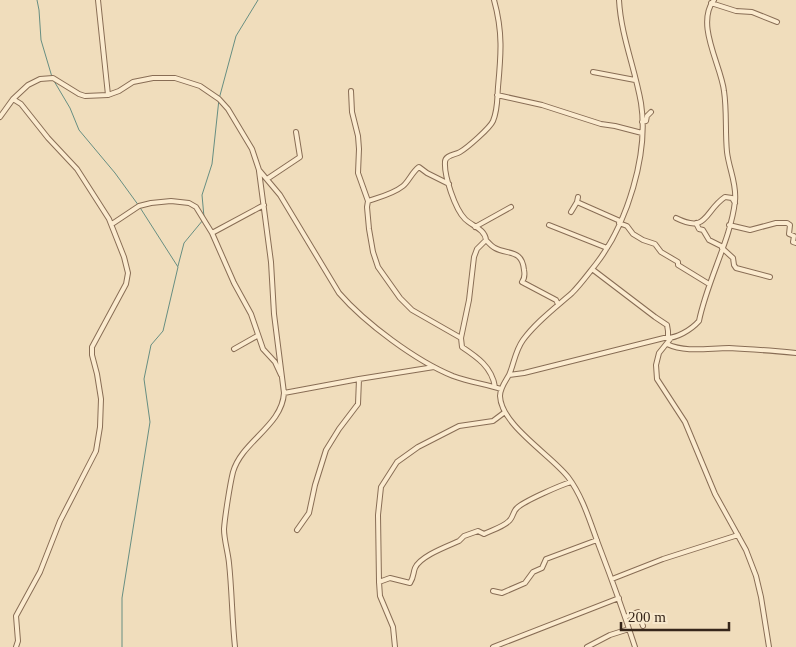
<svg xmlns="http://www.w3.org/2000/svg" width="796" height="647" font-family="'Times New Roman',serif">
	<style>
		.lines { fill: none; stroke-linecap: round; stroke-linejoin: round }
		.stream { stroke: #678e82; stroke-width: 1 }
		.minor-casing { stroke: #886d55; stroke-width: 6 }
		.minor { stroke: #fbebcf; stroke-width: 4 }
	</style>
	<rect width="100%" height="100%" fill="#f0ddbc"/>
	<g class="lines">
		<!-- stream -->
		<path class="stream" d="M37 0 39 10 41 40 52 77
			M54 81 70 108 79 130 115 173 139 206 178 267 163 331 151 345 144 379 150 422 122 598V647
			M204 217 202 195 212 164 219 99 236 36 258 0
			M178 266 184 243 203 220"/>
		<defs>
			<path id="minor" d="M98 0 108 95
				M711 3 736 11 752 12 777 22
				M593 72 635 80
				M351 91 352 112 358 136 359 149 358 173 368 201 367 207 369 229 373 252 378 267 400 298 412 310 461 338 462 347C477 357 492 367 495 387
				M497 95 542 105 601 124 615 126 642 133
				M13 99 21 104 48 138 77 169 109 219 124 257 128 273 126 284 92 347V355L97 374 101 399 100 427 96 451 60 521 40 572 16 616 18 641 16 647
				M0 117 13 99 28 85 40 79 53 78 79 94 85 96 108 95 119 91 133 82 153 78H175L200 86 219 99 228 109 252 149 259 170 280 195 339 293C365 323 416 361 453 376 469 382 485 384 501 389
				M642 122 646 121 647 116 651 112
				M267 179 300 157 296 132
				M368 201C380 197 393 194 403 186 409 181 412 172 419 167L427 173 449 184
				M577 202 620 221
				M571 212 577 202 578 197
				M676 218C708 234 704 211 725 197L732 198 735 203
				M619 223 627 226 633 234 643 240 655 244 661 252 678 262V265L709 284
				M696 223 699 229 703 230 709 240 723 247
				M112 224 139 206 151 203 171 201 189 203 196 207 212 233 234 283 251 314 263 349 275 362 281 375
				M549 225 607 248
				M729 225 750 230 776 223H787L790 225 789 234 794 236 793 242 796 243
				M475 227 511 207
				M212 233 264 205
				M486 240C488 242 491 246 495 248 508 255 522 249 524 270 525 275 525 278 522 282L556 300 558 304
				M722 248 733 258 734 265 736 268 770 277
				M592 269 655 317 667 325 668 331V338
				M461 338 469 300 474 257 477 249 486 240C485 229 472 226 465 219 455 209 444 176 445 162 445 155 455 155 460 152 467 148 490 128 493 121 498 109 497 99 498 87 501 55 503 32 494 0
				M671 338 659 353 656 365 657 379 685 422 715 494 746 550 756 576 761 597 769 647
				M667 344C686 353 709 348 729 348 751 349 774 351 796 353
				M234 349 257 336
				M509 375C514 364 515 351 523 340 536 322 555 308 572 293 581 284 588 274 596 264 627 224 649 154 641 103 635 68 621 36 619 0
				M284 393 359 379 434 367
				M297 530 309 513 315 485 326 450 339 429 358 404 359 379
				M612 579 663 559 738 535
				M379 582 390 578 410 583C414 577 413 573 415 568 420 556 448 546 459 541L464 536 478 531 484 534C492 530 503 527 509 521 513 518 513 511 517 508 524 501 561 485 571 482
				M493 591 502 593 525 583 533 572 542 568 546 559 597 540
				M625 617 638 612 643 626
				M235 647C232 619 232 591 229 563 228 552 224 540 224 529 225 516 230 484 233 472 242 441 282 426 284 393L274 314 271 262 259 171
				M395 647 393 627 380 596 379 582 378 515 381 487 397 462 418 447 459 426 493 421 505 412
				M493 647 619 598
				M587 647 610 635 629 629
				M635 647C624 613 612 580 599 546 590 522 583 497 568 477 551 455 501 425 500 396 500 388 505 382 509 375L524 373 664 338C676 339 691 330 699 321 707 281 731 239 735 201 737 184 729 169 727 152 725 132 727 111 724 91 721 65 695 24 714 0"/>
		</defs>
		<!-- minor casing -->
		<use href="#minor" class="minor-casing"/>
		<!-- minor -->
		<use href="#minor" class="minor"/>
	</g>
	<!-- scale -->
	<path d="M621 622v8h108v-8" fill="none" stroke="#36261a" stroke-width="2.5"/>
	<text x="628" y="622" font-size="15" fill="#36261a" stroke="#f7e8cc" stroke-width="4" paint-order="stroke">200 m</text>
</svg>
